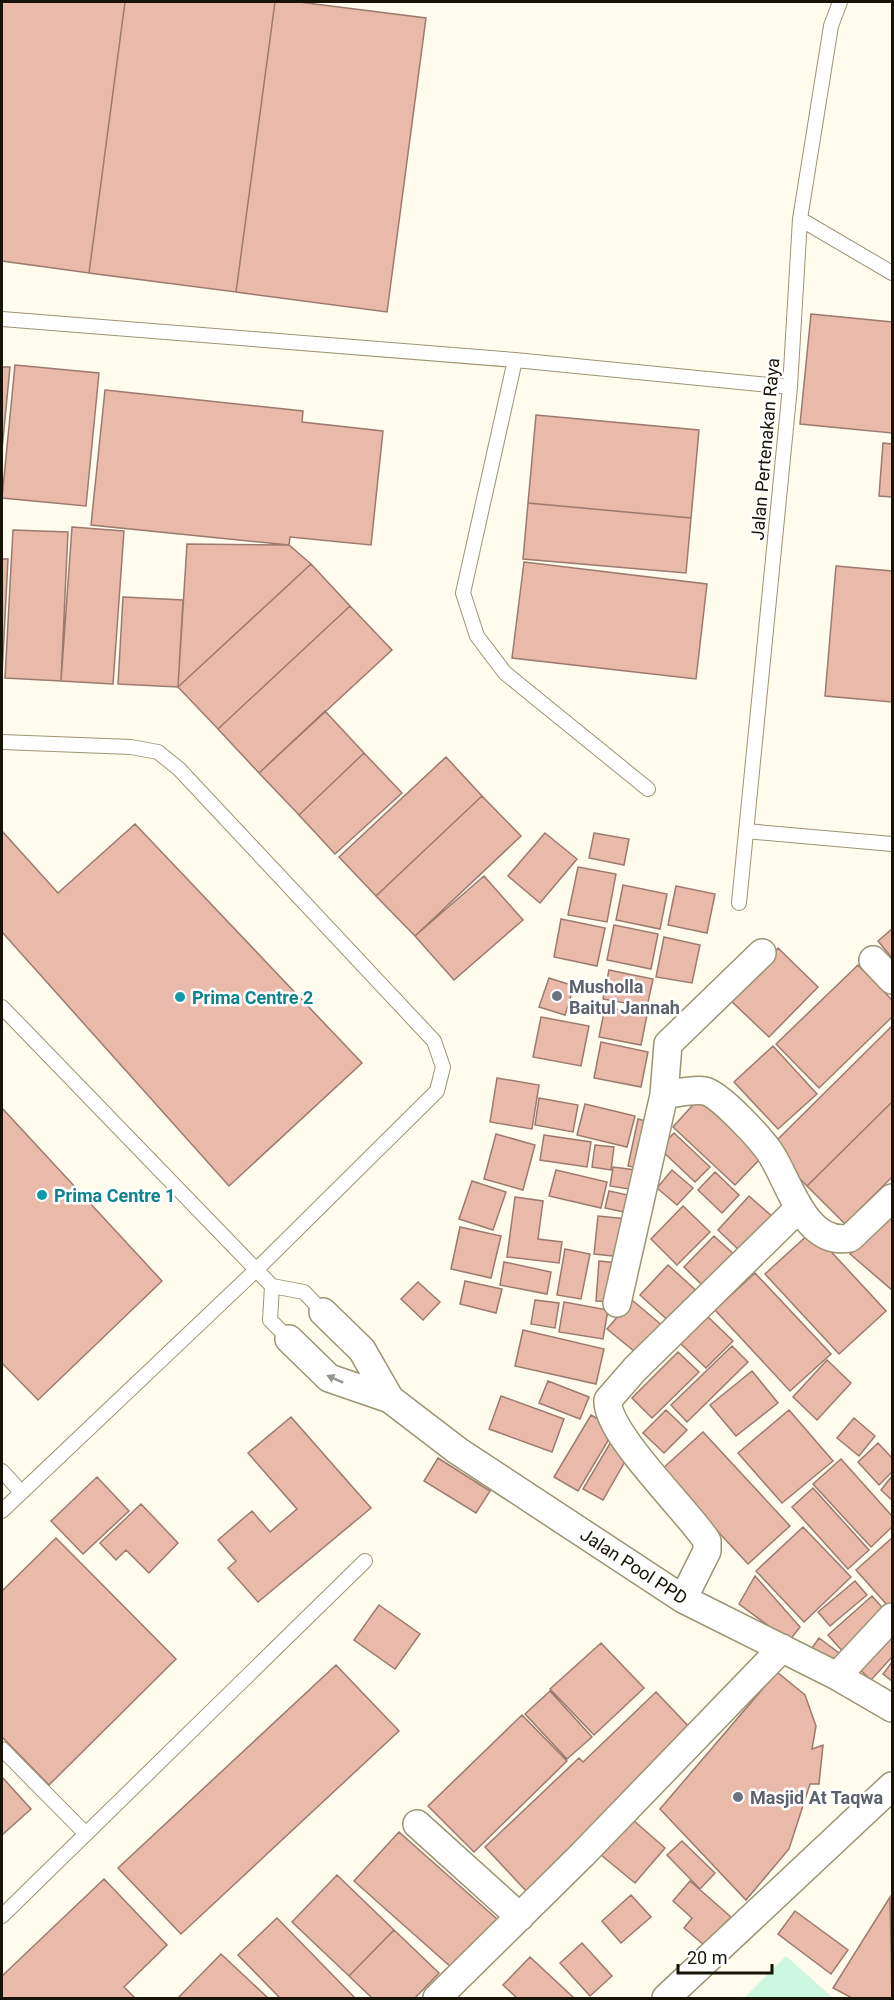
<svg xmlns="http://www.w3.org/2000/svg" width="894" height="2000" font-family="Roboto,sans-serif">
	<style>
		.green { fill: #cbf8de }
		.building { fill: #e9b9aa; stroke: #9d7a6f; stroke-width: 1.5 }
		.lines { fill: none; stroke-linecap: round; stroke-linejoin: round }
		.lane-casing { stroke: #9d9473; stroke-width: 16 }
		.street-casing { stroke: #9d9473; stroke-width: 30 }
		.lane { stroke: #fff; stroke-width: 14 }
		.street { stroke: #fff; stroke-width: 27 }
		.oneway { fill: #97958f }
		.worship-dot { fill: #6b7280; stroke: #fff; stroke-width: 2 }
		.culture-dot { fill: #0f9aa8; stroke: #fff; stroke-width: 2 }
		.labels { text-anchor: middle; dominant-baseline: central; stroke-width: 5; stroke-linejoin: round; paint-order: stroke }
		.street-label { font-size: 18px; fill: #171407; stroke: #fff }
		.worship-label { font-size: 18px; font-weight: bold; fill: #5b616d; stroke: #fff; text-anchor: start }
		.culture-label { font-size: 18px; font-weight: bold; fill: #0d838f; stroke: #fff; text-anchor: start }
	</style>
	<rect width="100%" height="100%" fill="#fffbed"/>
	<!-- green -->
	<path class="green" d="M786 1956 832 1997 836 1998H744Z"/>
	<!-- building -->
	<path class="building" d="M2 2H125L89 273 2 261Z
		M125 2H275L236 292 89 273Z
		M275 2H299L426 18 387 312 236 292Z
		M811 314 892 322V433L800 424Z
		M15 365 99 373 86 506 2 498Z
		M2 367H10L2 450Z
		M105 390 303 411 302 422 383 431 371 545 290 537 289 545 91 525Z
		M536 415 699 430 691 518 528 503Z
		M883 443 892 444V497L879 496Z
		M528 503 691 518 686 573 523 559Z
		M72 527 124 531 113 684 61 681Z
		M13 530 68 532 61 681 5 678Z
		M187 544 289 545 311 564 178 687Z
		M2 559H8L2 676Z
		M524 562 707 584 696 679 512 658Z
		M311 564 350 606 218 729 178 687Z
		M836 566 892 571V702L825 696Z
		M123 597 183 600 178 687 118 684Z
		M350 606 392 650 259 773 218 729Z
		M325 711 364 753 299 815 259 773Z
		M364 753 402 793 335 854 299 815Z
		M446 757 482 796 376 896 339 857Z
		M482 796 521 836 415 936 376 896Z
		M135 824 362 1063 229 1186 2 932V831L58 893Z
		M545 833 577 859 540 903 508 876Z
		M594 833 629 839 624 865 589 858Z
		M578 867 616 874 607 922 568 915Z
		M484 876 523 920 454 980 415 936Z
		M623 885 667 894 660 929 616 920Z
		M676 886 715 894 707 933 668 925Z
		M561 919 605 928 597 966 554 957Z
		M614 925 658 934 651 969 607 960Z
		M892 929V958L878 941Z
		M664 937 700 945 692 983 656 977Z
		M778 948 818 987 769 1037 729 999Z
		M858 965 892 1000V1017L819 1088 776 1044Z
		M609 970 653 979 647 1007 603 999Z
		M549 978 574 986 565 1015 539 1007Z
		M605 1007 647 1015 641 1045 599 1037Z
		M541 1017 589 1026 581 1066 533 1057Z
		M892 1026V1102L807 1186 769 1148Z
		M601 1042 648 1052 641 1087 594 1078Z
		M773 1046 817 1094 778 1129 734 1082Z
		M497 1078 539 1085 532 1129 490 1122Z
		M700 1097 763 1156 735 1185 673 1127Z
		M539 1098 578 1105 573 1132 535 1125Z
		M892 1102V1177L845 1224 807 1186Z
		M585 1104 635 1116 627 1147 577 1135Z
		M2 1108 162 1281 38 1400 2 1363Z
		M638 1119 654 1123 643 1169 628 1166Z
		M674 1133 710 1167 695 1182 659 1148Z
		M496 1134 535 1145 523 1190 484 1179Z
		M544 1135 591 1142 587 1167 540 1160Z
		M595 1145 614 1147 611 1170 592 1167Z
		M613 1167 643 1171 641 1191 610 1186Z
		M556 1170 607 1182 601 1208 549 1196Z
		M672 1170 693 1188 677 1205 657 1188Z
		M715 1172 739 1195 722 1213 698 1190Z
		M472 1181 506 1192 493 1230 459 1219Z
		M609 1191 637 1197 633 1214 605 1208Z
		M749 1196 774 1218 742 1253 718 1230Z
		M515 1197 543 1201 538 1239 562 1242 559 1263 507 1257Z
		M892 1205V1290L850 1254Z
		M683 1206 710 1232 677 1265 651 1239Z
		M598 1216 627 1219 622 1257 594 1254Z
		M460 1227 501 1236 491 1278 451 1269Z
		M812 1231 886 1311 839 1354 765 1274Z
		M714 1236 738 1258 707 1290 684 1267Z
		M565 1249 590 1254 581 1299 557 1295Z
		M599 1261 619 1263 615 1302 596 1301Z
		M504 1262 551 1272 547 1294 500 1285Z
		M668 1265 700 1294 672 1324 640 1295Z
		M755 1273 831 1354 790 1391 715 1310Z
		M465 1281 502 1289 496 1313 460 1304Z
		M418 1282 440 1302 423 1320 401 1299Z
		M535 1300 559 1303 555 1328 531 1324Z
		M632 1300 664 1327 640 1356 607 1329Z
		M564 1302 608 1310 603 1339 559 1332Z
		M707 1316 733 1341 706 1368 680 1343Z
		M523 1330 604 1349 596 1384 515 1366Z
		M732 1346 748 1362 687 1422 671 1405Z
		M678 1352 699 1372 652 1418 632 1398Z
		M827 1360 851 1383 817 1420 793 1397Z
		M752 1371 778 1403 736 1436 710 1405Z
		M548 1381 589 1397 580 1419 539 1403Z
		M501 1396 564 1419 552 1452 489 1429Z
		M666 1410 687 1430 664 1453 643 1433Z
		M789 1410 833 1461 782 1503 738 1453Z
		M591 1415 615 1429 578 1491 554 1477Z
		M291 1417 371 1508 258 1602 228 1568 236 1561 218 1540 252 1511 270 1532 297 1509 248 1453Z
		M854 1418 875 1436 859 1456 837 1438Z
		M703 1432 790 1526 748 1564 661 1470Z
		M612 1440 631 1451 603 1500 583 1489Z
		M878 1443 892 1458V1472L879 1485 858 1462Z
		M438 1458 490 1491 476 1513 424 1481Z
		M841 1459 892 1516V1527L871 1547 813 1484Z
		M892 1476V1500L881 1490Z
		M97 1477 129 1511 83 1554 51 1521Z
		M813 1488 869 1550 848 1569 792 1507Z
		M141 1504 178 1543 149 1573 126 1550 116 1560 100 1543Z
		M803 1527 851 1577 804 1622 756 1571Z
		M56 1538 176 1659 49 1785 2 1737V1591Z
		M892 1538V1603L888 1606 856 1570Z
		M755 1576 800 1627 789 1641 739 1604Z
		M855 1581 867 1595 830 1626 818 1612Z
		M872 1596 888 1614 844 1653 828 1635Z
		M379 1605 420 1634 395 1669 354 1640Z
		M892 1628V1657L871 1680 856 1666Z
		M819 1638 843 1656 833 1670 809 1652Z
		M601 1643 644 1688 594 1735 550 1689Z
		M892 1662V1681L883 1674Z
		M336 1665 399 1731 181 1934 118 1868Z
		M777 1672 805 1695 816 1726 812 1749 823 1745 819 1784H810L789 1849 746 1900 660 1809Z
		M550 1691 592 1737 567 1759 525 1714Z
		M656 1692 695 1733 529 1894 485 1847 579 1758 583 1762Z
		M522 1715 567 1761 474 1852 428 1806Z
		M2 1777 31 1809 2 1835Z
		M632 1819 665 1848 635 1883 601 1855Z
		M399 1832 497 1919 452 1968 354 1881Z
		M682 1841 715 1873 700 1889 667 1855Z
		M337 1875 394 1930 349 1976 292 1922Z
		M104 1879 167 1945 124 1987 135 1998H2V1976Z
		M690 1881 731 1917 704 1945 684 1928 692 1918 673 1901Z
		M631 1895 651 1917 621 1943 602 1921Z
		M890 1897 892 1998H852L833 1988Z
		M795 1911 848 1950 831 1974 778 1934Z
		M277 1918 355 1998H280L238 1955Z
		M394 1930 439 1973 415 1998H372L349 1976Z
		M582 1943 612 1976 590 1996 560 1963Z
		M221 1954 268 1998H178Z
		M530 1957 574 1998H517L503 1985Z"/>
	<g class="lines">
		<defs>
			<path id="lane" d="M800 219 892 273
				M2 319 515 360 790 387
				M515 360 463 593 477 636 505 673 648 789
				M2 742 131 747 158 752 179 769 434 1041 443 1067 437 1091 256 1270 2 1511
				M746 831 892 844
				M739 903 790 387 800 219 831 26 840 2
				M2 1007 272 1286 304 1292 323 1312
				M272 1286 270 1320 289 1339
				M2 1471 21 1492
				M2 1749 86 1834
				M2 1916 365 1561"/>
			<path id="street" d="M873 960 892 980
				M664 1095C676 1093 694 1089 705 1091 721 1095 762 1140 771 1154 789 1181 805 1247 850 1238L892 1198
				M617 1303 664 1095 668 1044 762 953
				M323 1312 362 1350 390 1399
				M289 1339 329 1378 390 1399 458 1451 683 1599 837 1676 892 1708
				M683 1599 707 1551V1541C688 1511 605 1432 608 1400L635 1369 798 1209
				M837 1676 892 1617
				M417 1824 520 1917
				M437 1998 582 1855 782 1648
				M666 1998 892 1786"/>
		</defs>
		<!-- lane casing -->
		<use href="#lane" class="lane-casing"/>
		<!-- street casing -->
		<use href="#street" class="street-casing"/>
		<!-- lane -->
		<use href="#lane" class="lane"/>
		<!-- street -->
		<use href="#street" class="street"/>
	</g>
	<!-- one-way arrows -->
	<defs><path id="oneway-solid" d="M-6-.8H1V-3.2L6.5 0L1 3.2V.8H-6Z" transform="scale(1.5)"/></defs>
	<use class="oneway" href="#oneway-solid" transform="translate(335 1379) rotate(-156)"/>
	<!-- markers -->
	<g class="worship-dot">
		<circle cx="557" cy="996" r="6"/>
		<circle cx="738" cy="1797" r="6"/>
	</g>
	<g class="culture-dot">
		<circle cx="180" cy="997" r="6"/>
		<circle cx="42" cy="1195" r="6"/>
	</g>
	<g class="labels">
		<!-- street labels -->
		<g class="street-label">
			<text transform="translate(765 449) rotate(-85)">Jalan Pertenakan Raya</text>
			<text transform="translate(634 1566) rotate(33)">Jalan Pool PPD</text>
		</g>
		<!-- worship labels -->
		<g class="worship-label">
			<text x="569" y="986">Musholla<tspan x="569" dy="21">Baitul Jannah</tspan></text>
			<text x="750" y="1797">Masjid At Taqwa</text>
		</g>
		<!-- culture labels -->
		<g class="culture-label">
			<text x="192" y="997">Prima Centre 2</text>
			<text x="54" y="1195">Prima Centre 1</text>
		</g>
	</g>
	<!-- border -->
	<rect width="894" height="2000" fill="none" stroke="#171407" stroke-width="6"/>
	<!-- scale -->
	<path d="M678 1964v9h94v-9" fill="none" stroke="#171407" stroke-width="3"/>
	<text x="687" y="1964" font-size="18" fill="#171407" stroke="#ffffff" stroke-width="4.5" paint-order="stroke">20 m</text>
</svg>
